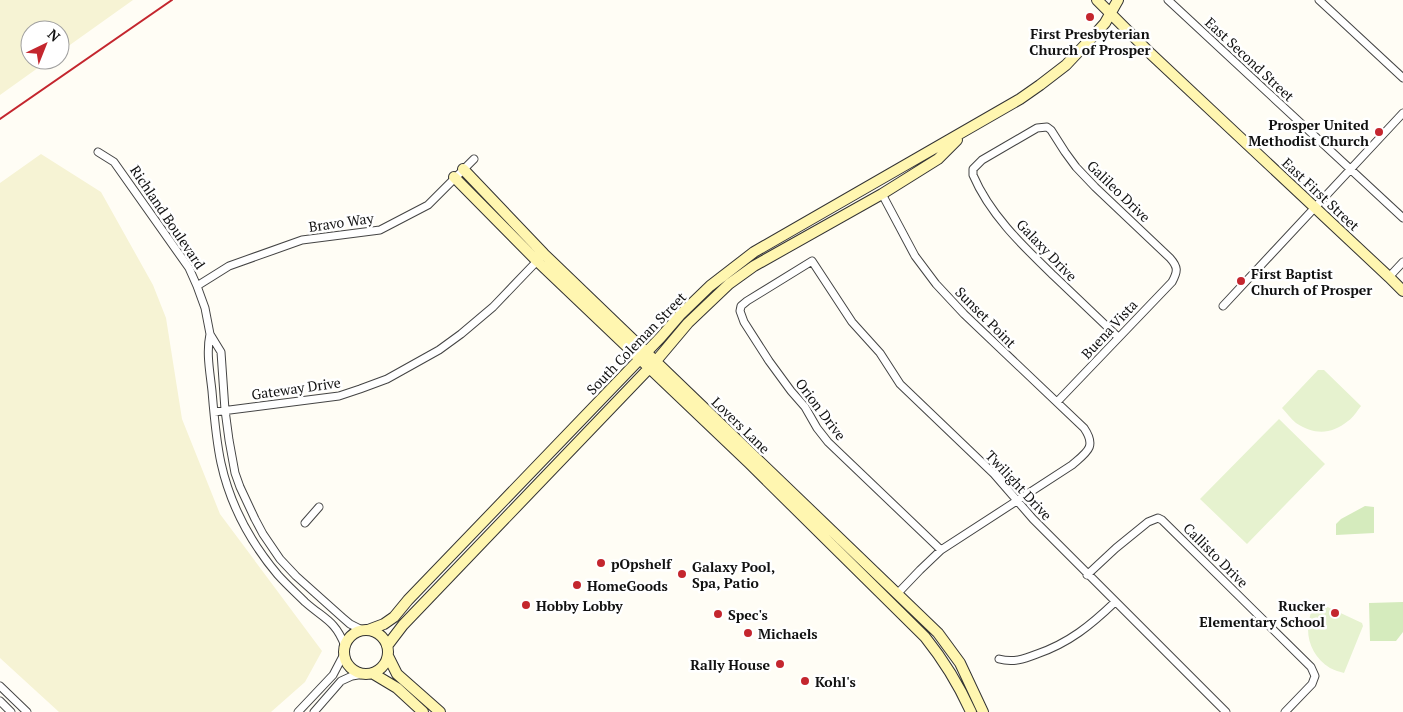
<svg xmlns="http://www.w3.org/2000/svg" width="1403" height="712" font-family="'PT Serif',serif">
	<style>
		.farmland { fill: #f6f3d4 }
		.green { fill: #d5ebbd }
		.pitch { fill: #e6f2cf }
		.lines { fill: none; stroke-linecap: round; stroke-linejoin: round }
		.street-casing { stroke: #444; stroke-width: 9 }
		.secondary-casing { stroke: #333; stroke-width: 12 }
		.street { stroke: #fff; stroke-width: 7 }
		.secondary { stroke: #fff6b0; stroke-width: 10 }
		.rail { stroke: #c4262e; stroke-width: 2 }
		.poi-dot { fill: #c4262e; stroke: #fff; stroke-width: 2 }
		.labels { text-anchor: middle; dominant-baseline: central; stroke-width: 5; stroke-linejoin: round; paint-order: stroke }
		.poi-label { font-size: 14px; font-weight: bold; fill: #111; stroke: #fff; text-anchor: start }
		.street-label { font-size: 14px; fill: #111; stroke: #fff }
	</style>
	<rect width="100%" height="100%" fill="#fffdf5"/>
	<!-- farmland -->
	<path class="farmland" d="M0 0H133L60 52V30H30V60H49L0 95Z
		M41 154 101 192 153 285 166 318 182 419 220 514 322 651 305 682 271 712H59L0 658V183Z"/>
	<!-- green -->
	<path class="green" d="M1365 506 1374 507V533L1336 535V524L1341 519Z
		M1403 602V632L1396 641H1370L1369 603Z"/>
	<!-- pitch -->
	<path class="pitch" d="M1318 370H1324L1361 406C1357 411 1353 418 1348 421 1331 435 1314 435 1296 423 1291 419 1287 413 1282 408Z
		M1279 419 1325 464 1247 544 1200 499Z
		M1317 602 1362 623 1363 626 1344 673C1340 672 1334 670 1330 668 1312 657 1304 636 1310 616 1311 612 1315 607 1317 602Z"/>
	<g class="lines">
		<defs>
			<path id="street" d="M1168 0 1403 218
				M1319 0 1403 78
				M98 152 114 162 189 268 197 286 205 308 210 334 221 352 225 410 229 440 235 473 240 487 255 519 263 534 280 559 296 576 343 618 350 624 362 630
				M882 194 915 256 936 284 964 314 1084 428C1097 447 1087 452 1072 465L941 550 920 570 898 593
				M1389 277 1403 262
				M197 286 229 266 302 240 380 230 428 205 474 159
				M1223 306 1403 113
				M210 334C206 353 210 372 212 391 214 415 216 440 221 463 230 504 251 543 278 575 286 584 296 593 305 602 324 619 335 620 345 646
				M1057 402 1172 282C1178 271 1178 267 1170 258L1095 187 1076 167 1065 152 1051 130 1047 127 1037 128 982 160 973 169V175C990 215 1023 246 1054 276 1076 297 1097 317 1118 337
				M214 412 339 396 360 389 387 379 439 350 461 334 493 307 540 258
				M305 523 319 507
				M941 550 828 442 817 428 805 407 791 391 769 361 744 322 740 311 741 306 747 301 812 261 852 322 880 353 900 384 994 474 1033 519 1226 712
				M1087 575 1116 548 1148 522 1158 518 1162 520 1311 667 1315 676 1312 684 1285 712
				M999 659C1013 663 1024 659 1037 654 1069 643 1091 625 1115 602
				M0 686 27 712
				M0 701 11 712
				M298 712 333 675 344 654
				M314 712 341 681 352 676 364 674"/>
			<path id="secondary" d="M1097 0 1151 54 1389 277 1403 291
				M463 169 544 254 938 633 960 663 983 712
				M454 177 537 261 749 463 925 637C945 662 958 683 971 712
				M368 630 384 624 394 617 408 600 661 337 680 315 710 286 754 252 1020 99 1040 85 1066 65 1097 32 1105 23 1118 0
				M344 652a22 22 0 1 1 44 0a22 22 0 1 1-44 0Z
				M387 646 403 625 656 361 688 323 729 284 754 266 882 194 938 159 957 140
				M388 656 397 674 440 712
				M372 673 397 688 423 712"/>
		</defs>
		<!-- street casing -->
		<use href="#street" class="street-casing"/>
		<!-- secondary casing -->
		<use href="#secondary" class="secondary-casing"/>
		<!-- street -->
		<use href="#street" class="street"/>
		<!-- secondary -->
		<use href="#secondary" class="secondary"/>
		<!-- rail -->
		<path class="rail" d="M0 119 172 0"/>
	</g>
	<!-- markers -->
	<g class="poi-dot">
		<circle cx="1090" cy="17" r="5"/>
		<circle cx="1379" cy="132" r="5"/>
		<circle cx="1241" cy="281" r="5"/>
		<circle cx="601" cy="563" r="5"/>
		<circle cx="682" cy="574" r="5"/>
		<circle cx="577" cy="585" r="5"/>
		<circle cx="526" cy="605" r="5"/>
		<circle cx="1335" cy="613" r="5"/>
		<circle cx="718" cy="614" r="5"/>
		<circle cx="748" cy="633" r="5"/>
		<circle cx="780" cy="664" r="5"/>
		<circle cx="805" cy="681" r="5"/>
	</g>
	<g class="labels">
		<!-- poi labels -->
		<g class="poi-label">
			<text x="1090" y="33" text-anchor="middle">First Presbyterian<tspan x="1090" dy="16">Church of Prosper</tspan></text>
			<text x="1369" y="124" text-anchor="end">Prosper United<tspan x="1369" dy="16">Methodist Church</tspan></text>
			<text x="1251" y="273">First Baptist<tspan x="1251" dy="16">Church of Prosper</tspan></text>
			<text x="611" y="563">pOpshelf</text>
			<text x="692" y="566">Galaxy Pool,<tspan x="692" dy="16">Spa, Patio</tspan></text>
			<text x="587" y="585">HomeGoods</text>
			<text x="536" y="605">Hobby Lobby</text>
			<text x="1325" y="605" text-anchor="end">Rucker<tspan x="1325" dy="16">Elementary School</tspan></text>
			<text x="728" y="614">Spec's</text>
			<text x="758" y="633">Michaels</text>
			<text x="770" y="664" text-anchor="end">Rally House</text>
			<text x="815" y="681">Kohl's</text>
		</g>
		<!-- street labels -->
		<g class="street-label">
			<text transform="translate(1250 59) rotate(43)">East Second Street</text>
			<text transform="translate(1119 191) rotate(44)">Galileo Drive</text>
			<text transform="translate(1321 194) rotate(43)">East First Street</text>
			<text transform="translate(168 217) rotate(56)">Richland Boulevard</text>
			<text transform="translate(341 222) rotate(-8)">Bravo Way</text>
			<text transform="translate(1047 250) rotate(46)">Galaxy Drive</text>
			<text transform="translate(986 317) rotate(45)">Sunset Point</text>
			<text transform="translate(1109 329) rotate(-47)">Buena Vista</text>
			<text transform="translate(636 343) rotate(-46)">South Coleman Street</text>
			<text transform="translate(296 388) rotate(-8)">Gateway Drive</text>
			<text transform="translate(821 409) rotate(53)">Orion Drive</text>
			<text transform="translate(741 425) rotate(44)">Lovers Lane</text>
			<text transform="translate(1019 485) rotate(47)">Twilight Drive</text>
			<text transform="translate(1216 555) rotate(45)">Callisto Drive</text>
		</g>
	</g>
	<!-- north arrow -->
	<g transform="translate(45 45) rotate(43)"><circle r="24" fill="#ffffff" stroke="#a0a0a0"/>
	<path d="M0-4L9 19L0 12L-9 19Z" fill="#c4262e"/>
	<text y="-8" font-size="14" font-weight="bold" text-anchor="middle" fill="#111111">N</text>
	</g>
</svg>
